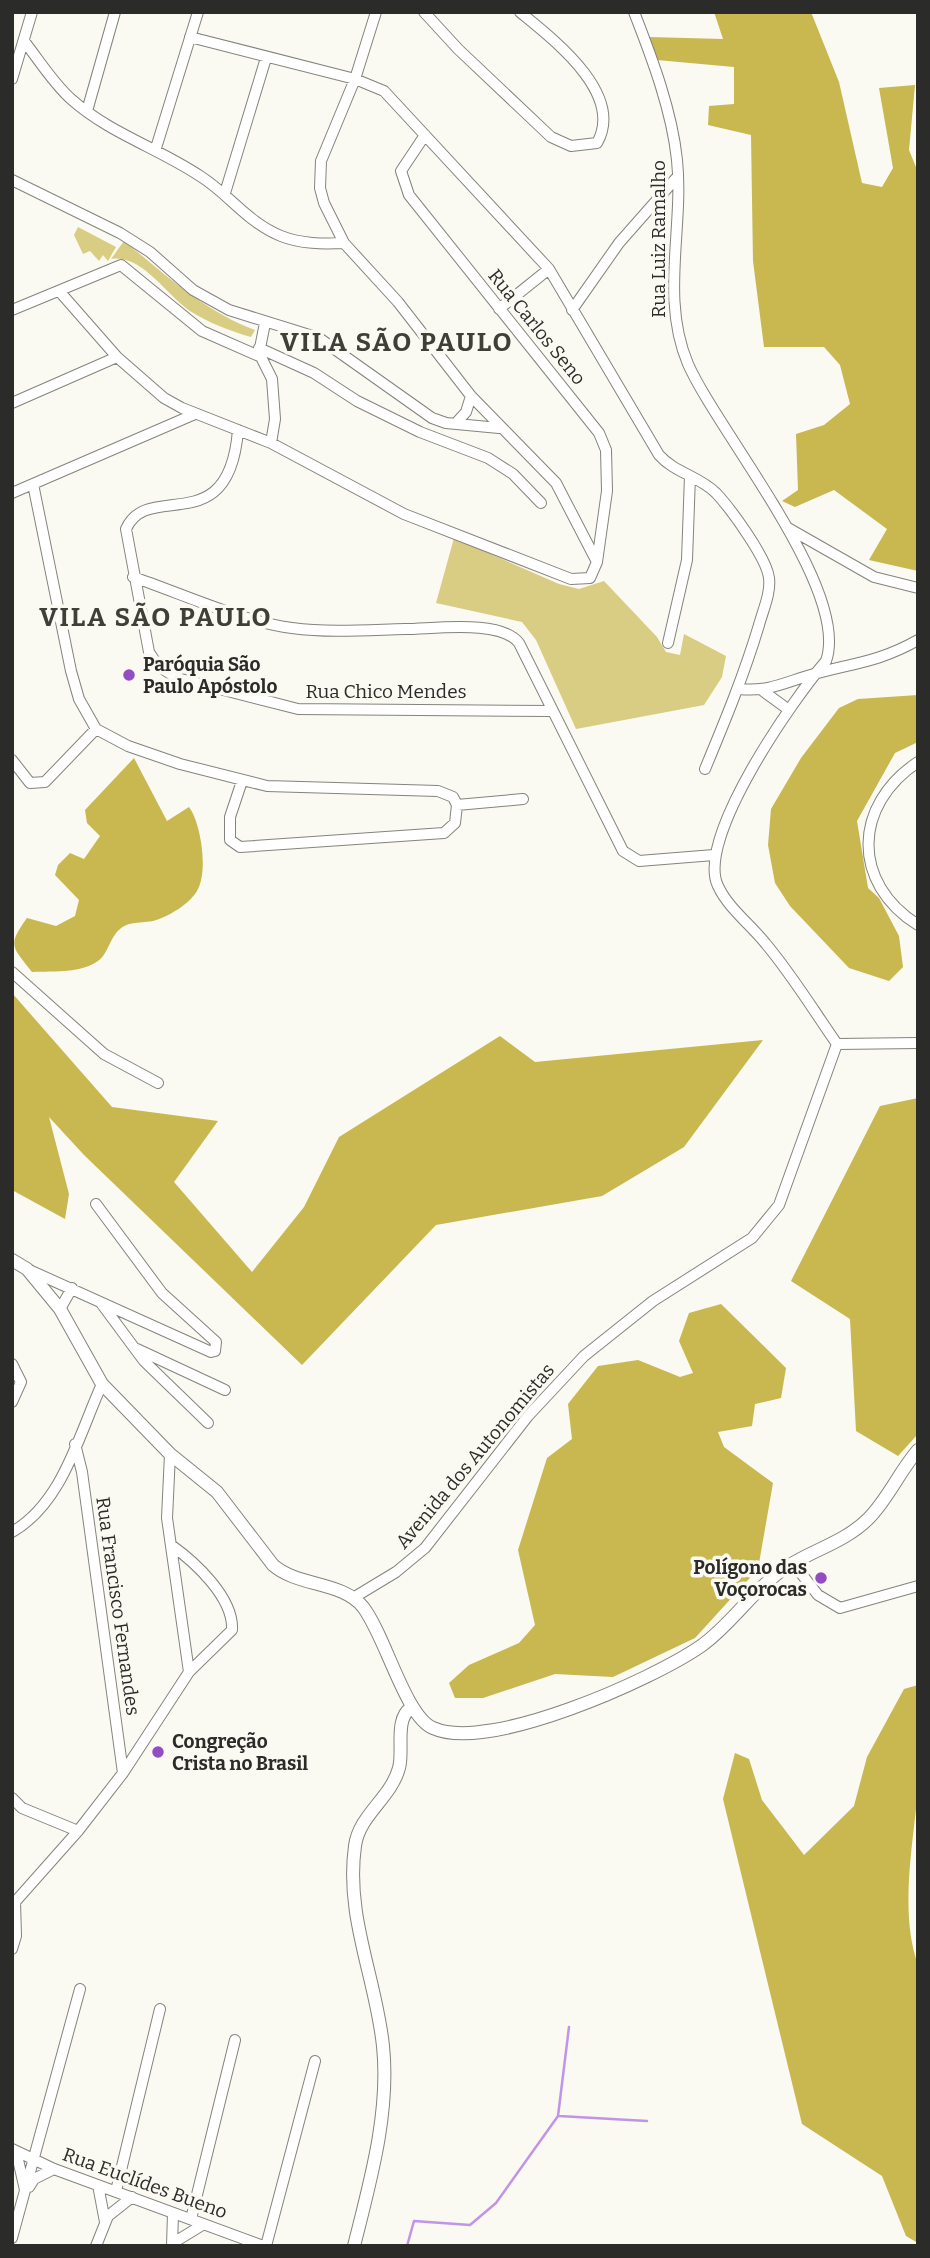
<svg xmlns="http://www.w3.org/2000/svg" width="930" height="2258" font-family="Bitter,serif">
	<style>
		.green { fill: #d9cc83 }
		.forest { fill: #c9b74f }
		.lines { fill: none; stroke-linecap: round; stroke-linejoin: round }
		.stream { stroke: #c194e7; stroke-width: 2.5 }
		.minor-casing { stroke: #84837d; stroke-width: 12 }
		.tertiary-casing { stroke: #84837d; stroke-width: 14 }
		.minor { stroke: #fff; stroke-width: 10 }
		.tertiary { stroke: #fff; stroke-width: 12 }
		.poi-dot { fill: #914dc1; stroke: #faf9f2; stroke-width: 2.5 }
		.labels { text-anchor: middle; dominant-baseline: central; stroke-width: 7; stroke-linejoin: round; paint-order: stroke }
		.street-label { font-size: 19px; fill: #2b2b29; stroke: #faf9f2 }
		.poi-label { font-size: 19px; font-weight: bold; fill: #2b2b29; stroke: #faf9f2; text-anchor: start }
		.district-label { font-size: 26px; font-weight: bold; letter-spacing: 2px; fill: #3f3e39; stroke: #faf9f2 }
	</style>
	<rect width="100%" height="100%" fill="#faf9f2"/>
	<!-- green -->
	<path class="green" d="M78 227 116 247 108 261 103 255 99 261 90 251 83 254 74 235Z
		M124 241C166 275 204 311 255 330L251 337C230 331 209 323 190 311 166 295 142 254 111 259Z
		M454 538 559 584 579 589 604 581 657 637 666 652 680 655 684 634 726 656 722 677 704 705 576 729 536 640 522 622 436 603Z"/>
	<!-- forest -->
	<path class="forest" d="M714 12H811L839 82 862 183 882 187 893 168 879 88 915 85 909 150 918 172V571L869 560 887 529 834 490 795 507 782 501 798 490 796 434 824 425 850 404 840 365 824 347H764L753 261 751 135 708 125 709 106 734 104V67L657 60 649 37 723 39Z
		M918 695V742L895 753 857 821 868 888 879 898 899 936 903 967 889 981 849 968 790 906 775 883 768 845 771 809 801 758 839 708 858 699Z
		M134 758 167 821 189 807C201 823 208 870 198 889 192 902 170 916 156 920 145 924 130 920 120 929 112 935 109 948 103 956 89 974 52 971 32 972 12 946 7 946 27 918L56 926 75 916 79 900 55 875 58 865 70 853 84 859 100 836 87 823 85 810Z
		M12 993 112 1107 218 1121 174 1182 252 1272 304 1207 339 1137 500 1036 535 1062 763 1040 684 1147 602 1196 436 1225 302 1365 84 1155 49 1117 69 1194 65 1219 12 1190Z
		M918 1098V1434L898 1456 856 1431 850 1319 791 1281 880 1106Z
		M721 1304 786 1368 781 1398 755 1404 752 1426 718 1432 724 1447 773 1483 758 1569 695 1638 613 1677 555 1674 483 1698H455L449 1683 469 1665 519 1643 535 1625 518 1550 547 1458 572 1439 568 1404 598 1366 638 1360 680 1377 693 1373 679 1341 689 1313Z
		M918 1685C918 1723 921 1762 917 1799 912 1851 900 1914 918 1965V2243L906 2236 882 2176 802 2124 723 1799 735 1753 749 1759 762 1800 804 1855 854 1806 867 1757 904 1689Z"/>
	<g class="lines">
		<!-- stream -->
		<path class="stream" d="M559 2116 647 2121
			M407 2246 414 2221 470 2225 496 2203 558 2116 569 2027"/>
		<defs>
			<path id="minor" d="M376 12 355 79 321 161 320 188 324 203 344 243 398 302 471 396 556 483 597 562
				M424 12 458 49 551 137 571 146 597 143C625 94 554 40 520 12
				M634 12C652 58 672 111 677 160 684 229 660 298 688 364 718 432 851 590 826 661 794 698 695 839 718 886 728 908 751 925 766 944 792 975 814 1011 837 1044
				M190 37 355 79 384 91 549 269 659 455C675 473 699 476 716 493 730 508 767 558 769 578 771 593 763 610 759 625 744 675 725 721 705 769
				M24 41C39 60 53 83 71 99 109 133 158 148 200 176 229 194 248 223 281 236 301 244 323 244 344 243
				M12 79 32 12
				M87 111 115 12
				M156 148 198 12
				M12 180 120 233 150 252 193 290 229 310 319 338 432 418 446 423 499 428
				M225 193 266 58
				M60 292 117 357 164 398 182 408 271 443 404 514 571 579 590 578 597 562 607 491 606 450 599 433 409 195 401 171 425 135
				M499 309 549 269
				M12 310 121 265 202 331 259 356
				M572 310 619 243 678 176
				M265 323 259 353 272 379 275 419 271 443
				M259 348 314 373 357 401 420 432 488 458 513 474 541 503
				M12 403 117 357
				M456 423 466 412 471 396
				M238 430C229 543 148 479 126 529L149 652 158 666 177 678 298 709 553 711
				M33 484 71 671 79 699 96 729 128 746 180 764 267 786 438 791 453 797 457 805 523 799
				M12 493 195 414
				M788 528 874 577 918 588
				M133 577C183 594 240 621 292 628 329 633 368 630 405 629 433 629 501 619 519 643L623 851 639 861 714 855
				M668 643 687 560 690 476
				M739 689C770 692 785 682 814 674 854 663 879 662 918 640
				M763 691 789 710
				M12 760 30 783 45 782 96 729
				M918 762C853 805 851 883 918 925
				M242 781 230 817V840L240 847 444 833 455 823 457 805
				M12 972 104 1054 158 1083
				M837 1044 918 1043
				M27 1269 211 1352 215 1351 216 1342 162 1293 96 1204
				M101 1303 144 1361 208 1423
				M60 1309 72 1288
				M137 1349 225 1390
				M12 1364 21 1382 12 1402
				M75 1444 82 1472 123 1773
				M170 1454 167 1518 189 1672
				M12 1532C63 1503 79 1434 102 1384
				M793 1563 818 1595 840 1608 918 1586
				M353 1598 396 1572 425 1548 528 1416 584 1356 653 1301 752 1238 779 1205 837 1044
				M12 1798 22 1808 78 1831
				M12 1949 16 1936 15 1902 78 1831 123 1773 189 1672 232 1630C234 1598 195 1562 171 1545
				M12 2149 54 2169 263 2246
				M16 2151 25 2190
				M98 2185 105 2222
				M29 2187 34 2179 54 2169
				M116 2191 160 2009
				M191 2219 235 2040
				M12 2238 80 1989
				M173 2243 204 2224
				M96 2246 108 2216 132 2197
				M172 2246 173 2213
				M266 2246 315 2061"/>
			<path id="tertiary" d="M12 1260 27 1269 60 1309 102 1384 170 1454 217 1492 273 1565C298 1587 342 1581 363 1607 386 1637 405 1716 433 1728 488 1753 652 1680 701 1646 731 1625 751 1592 782 1570 809 1551 844 1543 868 1519 888 1499 899 1472 918 1450
				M354 2246C370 2182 390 2113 383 2046 376 1978 345 1916 355 1846 359 1815 391 1798 399 1768 404 1751 394 1719 411 1708"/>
		</defs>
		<!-- minor casing -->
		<use href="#minor" class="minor-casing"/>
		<!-- tertiary casing -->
		<use href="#tertiary" class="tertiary-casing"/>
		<!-- minor -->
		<use href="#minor" class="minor"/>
		<!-- tertiary -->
		<use href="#tertiary" class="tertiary"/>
	</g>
	<!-- markers -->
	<g class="poi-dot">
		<circle cx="129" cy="675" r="7"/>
		<circle cx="821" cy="1578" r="7"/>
		<circle cx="158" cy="1752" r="7"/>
	</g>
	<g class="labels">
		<!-- street labels -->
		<g class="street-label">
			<text transform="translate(658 239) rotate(-90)">Rua Luiz Ramalho</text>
			<text transform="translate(537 327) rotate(51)">Rua Carlos Seno</text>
			<text x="386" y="691">Rua Chico Mendes</text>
			<text transform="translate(475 1456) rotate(-50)">Avenida dos Autonomistas</text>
			<text transform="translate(118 1606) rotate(82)">Rua Francisco Fernandes</text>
			<text transform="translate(145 2183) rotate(20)">Rua Euclídes Bueno</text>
		</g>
		<!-- poi labels -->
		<g class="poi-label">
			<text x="143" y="664">Paróquia São<tspan x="143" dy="22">Paulo Apóstolo</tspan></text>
			<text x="807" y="1567" text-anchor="end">Polígono das<tspan x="807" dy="22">Voçorocas</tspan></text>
			<text x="172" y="1741">Congreção<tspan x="172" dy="22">Crista no Brasil</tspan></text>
		</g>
		<!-- district labels -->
		<g class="district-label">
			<text x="397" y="342">VILA SÃO PAULO</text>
			<text x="156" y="617">VILA SÃO PAULO</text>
		</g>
	</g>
	<!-- border -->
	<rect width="930" height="2258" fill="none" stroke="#2b2b29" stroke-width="28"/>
</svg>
